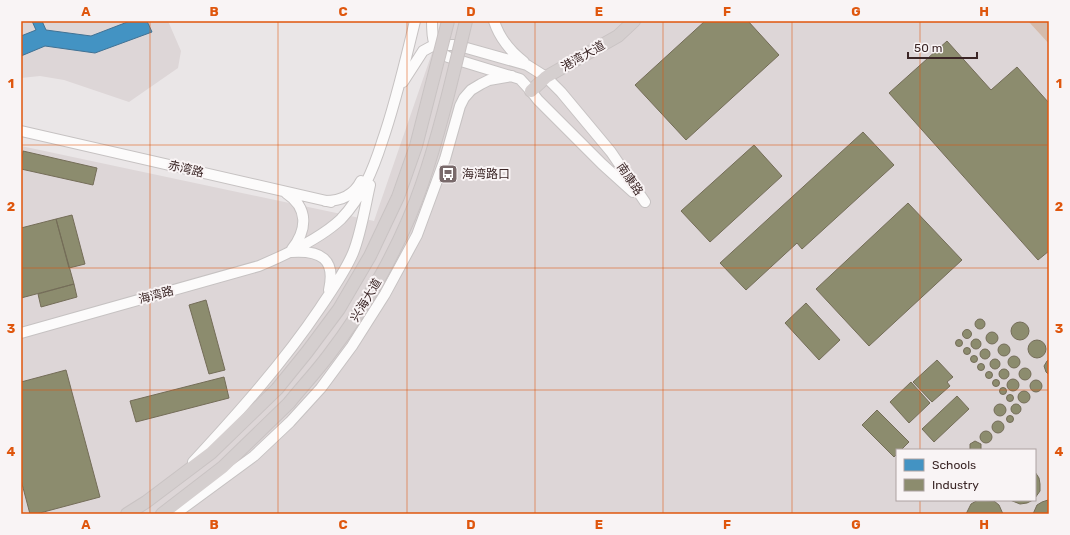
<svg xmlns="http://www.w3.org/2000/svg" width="1070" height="535" font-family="Rubik,'Noto Sans SC',sans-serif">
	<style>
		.built { fill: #ddd6d7; fill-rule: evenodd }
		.water { fill: #d4bbac }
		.schools { fill: #4393c3; stroke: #417294 }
		.industry { fill: #8c8c6e; stroke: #746d58 }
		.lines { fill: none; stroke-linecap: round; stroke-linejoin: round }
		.minor-casing { stroke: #c6c2c2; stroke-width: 12 }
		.major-casing { stroke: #c9c3c3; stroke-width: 14 }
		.minor { stroke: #fcfbfb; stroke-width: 10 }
		.major { stroke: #d5cfcf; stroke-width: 12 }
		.major-bridge-casing { stroke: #c9c3c3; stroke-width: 14; stroke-linecap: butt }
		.major-bridge { stroke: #d5cfcf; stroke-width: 12 }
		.grid { fill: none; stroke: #df560d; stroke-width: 1; stroke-opacity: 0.55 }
		.labels { text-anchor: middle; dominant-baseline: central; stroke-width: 4; stroke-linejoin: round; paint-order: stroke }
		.street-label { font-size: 12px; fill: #3b2626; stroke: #f9f4f5 }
		.poi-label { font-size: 12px; fill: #3b2626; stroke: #f9f4f5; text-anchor: start }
		.neatline { fill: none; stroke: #df560d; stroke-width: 1.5 }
		.grid-label { font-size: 13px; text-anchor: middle; font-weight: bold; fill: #df560d }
	</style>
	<rect width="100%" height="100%" fill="#eae6e7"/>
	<!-- built -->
	<path class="built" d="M21 21H168L181 51 178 68 129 102 64 80 40 76 21 78Z
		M443 21H1028L1049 44V514H21V146L374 221ZM897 450H1035V500H897Z"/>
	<!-- water -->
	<path class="water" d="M1028 21H1049V44Z"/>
	<!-- schools -->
	<path class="schools" d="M32 21H42L46 30 91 36 130 21H147L152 32 95 53 45 46 21 56V36L36 30Z"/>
	<!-- industry -->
	<path class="industry" d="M705 21H748L779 55 686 140 635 85Z
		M947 41 991 90 1017 67 1049 103V251L1038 260 889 93Z
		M863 132 894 165 802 249 797 243 746 290 720 263Z
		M754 145 782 176 710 242 681 211Z
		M23 151 97 168 93 185 21 169Z
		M908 203 962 260 869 346 816 289Z
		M72 215 85 264 69 268 56 219Z
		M56 219 74 284 21 298V228Z
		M74 284 77 297 41 307 38 294Z
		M206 300 225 370 209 374 189 305Z
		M806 303 840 340 819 360 785 323Z
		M975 324a5 5 0 1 1 10 0a5 5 0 1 1-10 0Z
		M1011 331a9 9 0 1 1 18 0a9 9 0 1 1-18 0Z
		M962.5 334a4.5 4.5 0 1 1 9 0a4.5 4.5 0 1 1-9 0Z
		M986 338a6 6 0 1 1 12 0a6 6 0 1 1-12 0Z
		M971 344a5 5 0 1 1 10 0a5 5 0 1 1-10 0Z
		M955.5 343a3.5 3.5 0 1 1 7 0a3.5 3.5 0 1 1-7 0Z
		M1028 349a9 9 0 1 1 18 0a9 9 0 1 1-18 0Z
		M998 350a6 6 0 1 1 12 0a6 6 0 1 1-12 0Z
		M963.5 351a3.5 3.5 0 1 1 7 0a3.5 3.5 0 1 1-7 0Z
		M980 354a5 5 0 1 1 10 0a5 5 0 1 1-10 0Z
		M970.5 359a3.5 3.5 0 1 1 7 0a3.5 3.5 0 1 1-7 0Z
		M1008 362a6 6 0 1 1 12 0a6 6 0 1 1-12 0Z
		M1049 359V375L1046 372 1044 366 1047 361Z
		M990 364a5 5 0 1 1 10 0a5 5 0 1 1-10 0Z
		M937 360 953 377 947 382 950 386 932 402 913 382Z
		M977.5 367a3.5 3.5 0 1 1 7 0a3.5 3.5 0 1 1-7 0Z
		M1019 374a6 6 0 1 1 12 0a6 6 0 1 1-12 0Z
		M999 374a5 5 0 1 1 10 0a5 5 0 1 1-10 0Z
		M66 370 100 497 36 514H30L21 480V382Z
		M985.5 375a3.5 3.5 0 1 1 7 0a3.5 3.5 0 1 1-7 0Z
		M224 377 229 398 136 422 130 401Z
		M1007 385a6 6 0 1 1 12 0a6 6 0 1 1-12 0Z
		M992.5 383a3.5 3.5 0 1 1 7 0a3.5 3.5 0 1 1-7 0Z
		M1030 386a6 6 0 1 1 12 0a6 6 0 1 1-12 0Z
		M911 382 930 403 909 423 890 402Z
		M999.5 391a3.5 3.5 0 1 1 7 0a3.5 3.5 0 1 1-7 0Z
		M1018 397a6 6 0 1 1 12 0a6 6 0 1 1-12 0Z
		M1006.5 398a3.5 3.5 0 1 1 7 0a3.5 3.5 0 1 1-7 0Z
		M957 396 969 409 934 442 922 429Z
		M994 410a6 6 0 1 1 12 0a6 6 0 1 1-12 0Z
		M1011 409a5 5 0 1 1 10 0a5 5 0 1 1-10 0Z
		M877 410 909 442 901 450H897V454L894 457 862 425Z
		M1006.5 419a3.5 3.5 0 1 1 7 0a3.5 3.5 0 1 1-7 0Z
		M992 427a6 6 0 1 1 12 0a6 6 0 1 1-12 0Z
		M980 437a6 6 0 1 1 12 0a6 6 0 1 1-12 0Z
		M975 441 981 444V450H970V444Z
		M1035 472 1039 478 1040 484V491L1035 498Z
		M978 500 994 501 999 505 1003 514H966L971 504Z
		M1010 500H1033L1027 503 1020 504Z
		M1048 500 1049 514H1033L1037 505 1042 502Z"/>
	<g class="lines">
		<defs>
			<path id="minor" d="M432 21C432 37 432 49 448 57L520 79 531 91 538 100 602 164 633 192
				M494 21C499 37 511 52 524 62
				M403 82 423 51 434 45H456L527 65 546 77 561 92 611 152 645 202
				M21 131 331 202
				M286 193C309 208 307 230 292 249
				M325 201C341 201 354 195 361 181
				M291 252C321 250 336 259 329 290
				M21 333 259 266C285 255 321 238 341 219 362 197 373 170 382 142 396 102 405 62 415 21
				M193 462C238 413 283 363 320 308 332 290 345 272 353 253 361 233 365 207 370 185
				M175 514 254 456 290 422 321 388 352 346 385 294 417 235 445 159 460 106 464 98 471 90 481 84 489 80 512 76"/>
			<path id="major" d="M531 91 546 77 618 36 634 21
				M127 514 146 502 211 453 277 389
				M162 514 223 467 289 403"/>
		</defs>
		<!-- minor casing -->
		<use href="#minor" class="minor-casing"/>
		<!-- major casing -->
		<use href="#major" class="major-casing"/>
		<!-- minor -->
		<use href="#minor" class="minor"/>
		<!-- major -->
		<use href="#major" class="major"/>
		<defs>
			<path id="major-bridge" d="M277 389 307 352 339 309 370 256 398 197 416 146 448 21
				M289 403C302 387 316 372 328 356 366 307 402 243 422 184 440 132 453 75 466 21"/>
		</defs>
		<!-- major-bridge casing -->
		<use href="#major-bridge" class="major-bridge-casing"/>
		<!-- major-bridge -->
		<use href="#major-bridge" class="major-bridge"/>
	</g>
	<!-- grid -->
	<path class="grid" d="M150 21V514M278 21V514M407 21V514M535 21V514M663 21V514M792 21V514M920 21V450M21 145H1049M21 268H1049M21 390H1049M920 500V514"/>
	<!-- icons -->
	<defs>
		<symbol id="bus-square" viewBox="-11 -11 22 22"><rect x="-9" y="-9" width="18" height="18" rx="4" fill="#78696a" stroke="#f9f4f5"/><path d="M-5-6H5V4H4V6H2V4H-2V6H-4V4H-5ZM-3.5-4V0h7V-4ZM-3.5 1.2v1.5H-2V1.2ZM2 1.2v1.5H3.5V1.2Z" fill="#fff"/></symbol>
	</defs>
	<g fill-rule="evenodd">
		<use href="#bus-square" x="437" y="163" width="22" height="22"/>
	</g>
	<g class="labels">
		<!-- street labels -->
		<g class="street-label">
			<text transform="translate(583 56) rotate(-30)">港湾大道</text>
			<text transform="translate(186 169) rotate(13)">赤湾路</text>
			<text transform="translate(630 179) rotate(56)">南康路</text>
			<text transform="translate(156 295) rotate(-15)">海湾路</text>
			<text transform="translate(366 300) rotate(-59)">兴海大道</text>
		</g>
		<!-- poi labels -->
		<g class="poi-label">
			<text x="462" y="174">海湾路口</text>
		</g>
	</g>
	<!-- border -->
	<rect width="1070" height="535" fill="none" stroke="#f9f4f5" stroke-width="44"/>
	<!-- legend -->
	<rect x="896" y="449" width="140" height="52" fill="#f9f4f5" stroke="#ada2a2"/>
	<rect x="904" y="459" width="20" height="12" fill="#4393c3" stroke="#ada2a2"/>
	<text x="932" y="469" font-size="12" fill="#3b2626">Schools</text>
	<rect x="904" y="479" width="20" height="12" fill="#8c8c6e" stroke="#ada2a2"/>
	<text x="932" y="489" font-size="12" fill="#3b2626">Industry</text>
	<!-- scale -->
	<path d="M908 52v6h69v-6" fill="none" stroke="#3b2626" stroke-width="2"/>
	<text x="914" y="52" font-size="12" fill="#3b2626" stroke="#f9f4f5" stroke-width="3" paint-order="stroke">50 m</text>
	<rect x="22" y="22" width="1026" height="491" class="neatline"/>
	<g class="grid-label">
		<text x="86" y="16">A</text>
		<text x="214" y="16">B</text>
		<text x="343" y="16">C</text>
		<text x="471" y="16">D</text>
		<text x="599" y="16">E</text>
		<text x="727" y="16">F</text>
		<text x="856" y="16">G</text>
		<text x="984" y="16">H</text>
		<text x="11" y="88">1</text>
		<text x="1059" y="88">1</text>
		<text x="11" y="211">2</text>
		<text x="1059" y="211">2</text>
		<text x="11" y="333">3</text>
		<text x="1059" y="333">3</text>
		<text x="11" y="456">4</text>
		<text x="1059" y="456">4</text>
		<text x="86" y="529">A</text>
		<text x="214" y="529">B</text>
		<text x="343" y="529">C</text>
		<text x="471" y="529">D</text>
		<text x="599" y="529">E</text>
		<text x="727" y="529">F</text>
		<text x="856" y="529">G</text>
		<text x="984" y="529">H</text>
	</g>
</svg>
